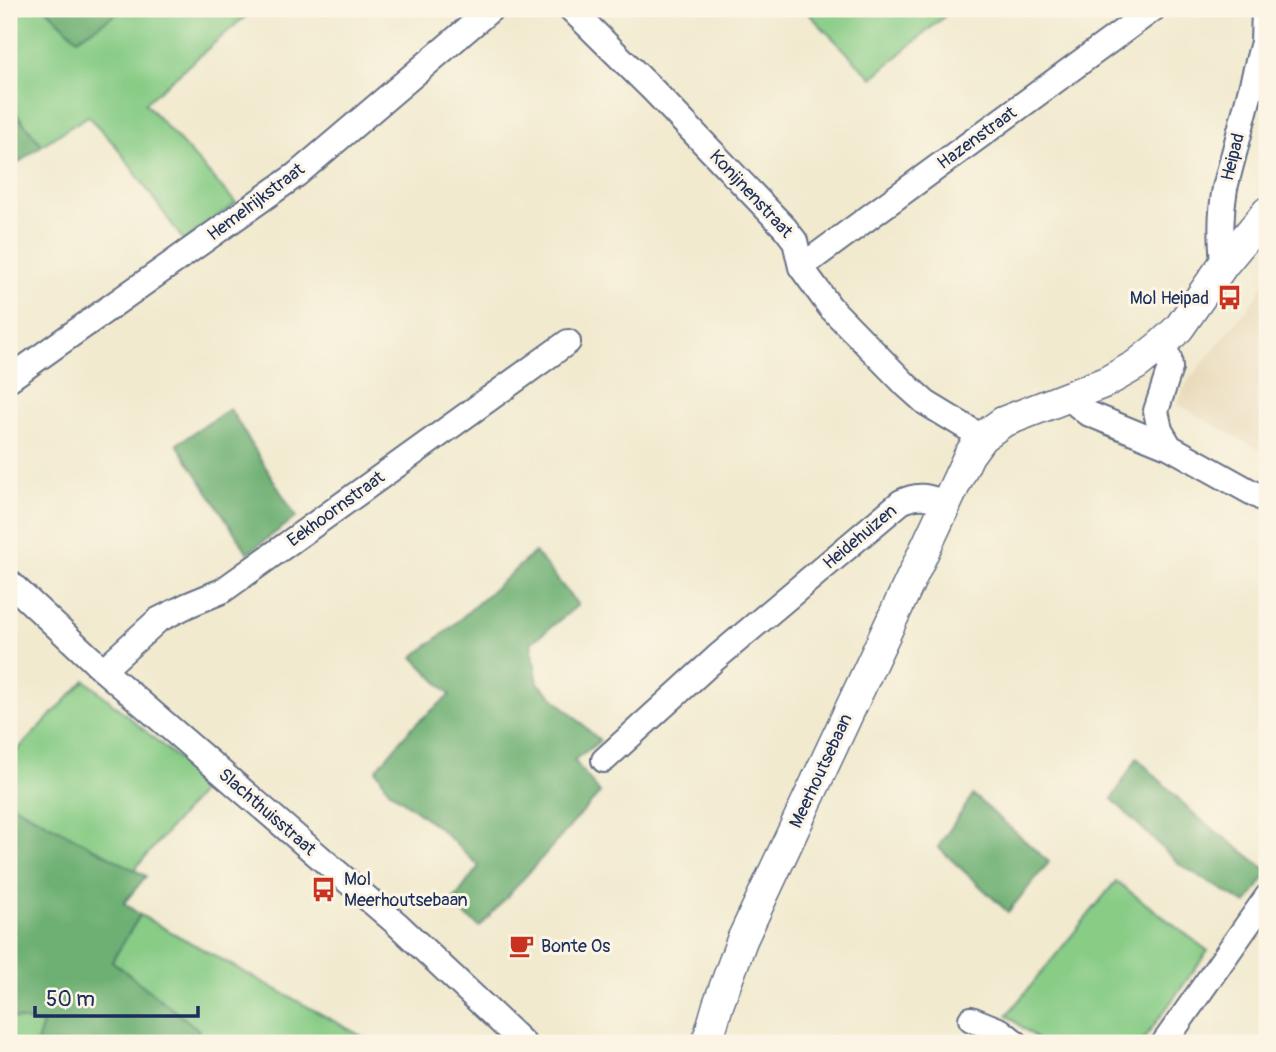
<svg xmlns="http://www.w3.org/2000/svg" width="1276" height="1052" font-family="Pangolin,sans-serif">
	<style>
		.built { fill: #e8d9ba }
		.green { fill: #88cc86; stroke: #527e72; stroke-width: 2 }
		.forest { fill: #6eb073; stroke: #447068; stroke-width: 2 }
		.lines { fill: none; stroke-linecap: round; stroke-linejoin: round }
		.minor-casing { stroke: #667086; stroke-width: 28 }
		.tertiary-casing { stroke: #667086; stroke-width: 33 }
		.minor { stroke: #fff; stroke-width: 24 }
		.tertiary { stroke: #fff; stroke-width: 30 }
		.labels { text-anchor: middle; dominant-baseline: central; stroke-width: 6; stroke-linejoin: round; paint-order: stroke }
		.street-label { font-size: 18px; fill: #1b2f5e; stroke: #fcf5e5 }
		.poi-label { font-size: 18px; fill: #1b2f5e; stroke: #fcf5e5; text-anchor: start }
	</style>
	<rect width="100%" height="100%" fill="#fcf5e5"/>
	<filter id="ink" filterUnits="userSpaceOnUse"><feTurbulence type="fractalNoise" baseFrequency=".0143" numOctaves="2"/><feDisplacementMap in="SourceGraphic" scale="14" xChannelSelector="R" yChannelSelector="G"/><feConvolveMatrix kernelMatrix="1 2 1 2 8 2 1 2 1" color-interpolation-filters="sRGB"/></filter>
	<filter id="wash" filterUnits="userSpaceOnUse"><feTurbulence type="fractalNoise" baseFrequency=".00686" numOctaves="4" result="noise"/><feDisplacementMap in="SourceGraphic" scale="28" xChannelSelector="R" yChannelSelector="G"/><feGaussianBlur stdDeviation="1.57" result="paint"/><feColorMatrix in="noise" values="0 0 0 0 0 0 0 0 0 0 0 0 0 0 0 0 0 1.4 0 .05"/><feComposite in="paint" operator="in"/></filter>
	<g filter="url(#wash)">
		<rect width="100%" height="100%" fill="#f1eacf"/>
		<!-- built -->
		<path class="built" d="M1267 277V454L1177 404 1188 381 1256 298Z"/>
		<!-- green -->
		<path class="green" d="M9 9H47L77 38 124 9H256L241 20 145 103 236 203 184 241 116 146 88 116 42 145 9 105Z
			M804 9H942L947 14 872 78Z
			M85 680 208 784 134 870 9 803V759Z
			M1116 881 1208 951 1141 1043H1042L1007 1015Z
			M140 915 374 1043H193L112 961Z
			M9 1017 43 1024 37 1043H9Z"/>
		<!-- forest -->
		<path class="forest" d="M47 9H124L77 39Z
			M9 105 42 145 9 170Z
			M230 409 296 517 248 553 177 444Z
			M535 552 578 605 531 643 538 683 600 741 574 760 600 793 480 927 451 904 479 866 440 829 389 790 376 770 411 728 450 695 413 657 448 630Z
			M1137 758 1196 816 1267 870V875L1246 904 1179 864 1112 799Z
			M973 795 1049 862 1008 912 938 847Z
			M9 803 146 876 124 903 140 915 112 961 199 1030 193 1043H37L43 1024 9 1017Z"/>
	</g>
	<g filter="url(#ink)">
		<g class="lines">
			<defs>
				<path id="minor" d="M571 9 654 91 785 228 795 241 801 267 830 307 907 386 926 403 982 437
					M1223 265C1221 237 1220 215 1225 188L1263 42 1264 9
					M801 267 1153 9
					M1162 344 1169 358 1170 368 1156 411 1160 430 1170 447
					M9 379 296 175 491 9
					M1068 397 1087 413 1170 447 1267 501
					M9 582 103 670 396 923 523 1043
					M103 670 158 620 188 605 222 591 568 342
					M604 760 716 658 901 502C919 493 928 497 946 503
					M971 1019 1001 1031 1016 1043
					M1164 1043 1267 897"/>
				<path id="tertiary" d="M707 1043 718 1005 742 940 969 455 982 437 1003 422 1106 382 1136 365 1162 344 1179 328 1223 265 1267 212"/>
			</defs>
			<!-- minor casing -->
			<use href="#minor" class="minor-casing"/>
			<!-- tertiary casing -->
			<use href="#tertiary" class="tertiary-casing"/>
			<!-- minor -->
			<use href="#minor" class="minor"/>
			<!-- tertiary -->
			<use href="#tertiary" class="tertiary"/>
		</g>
	</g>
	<!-- icons -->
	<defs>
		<symbol id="bus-bare" viewBox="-9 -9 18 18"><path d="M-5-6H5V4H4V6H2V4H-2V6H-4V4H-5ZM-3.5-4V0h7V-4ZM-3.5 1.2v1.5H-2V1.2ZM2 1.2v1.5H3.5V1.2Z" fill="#c8321e" stroke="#fcf5e5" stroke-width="2.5" paint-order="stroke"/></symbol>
		<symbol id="cafe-bare" viewBox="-9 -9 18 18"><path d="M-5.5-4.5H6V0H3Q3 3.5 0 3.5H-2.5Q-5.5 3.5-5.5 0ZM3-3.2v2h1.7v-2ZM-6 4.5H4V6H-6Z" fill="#c8321e" stroke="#fcf5e5" stroke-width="2.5" paint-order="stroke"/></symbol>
	</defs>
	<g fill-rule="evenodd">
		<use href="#bus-bare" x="1212" y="280" width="35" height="35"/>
		<use href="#bus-bare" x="306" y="872" width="35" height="35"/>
		<use href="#cafe-bare" x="504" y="928" width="35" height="35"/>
	</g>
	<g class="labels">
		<!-- street labels -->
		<g class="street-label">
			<text transform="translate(977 138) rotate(-36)">Hazenstraat</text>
			<text transform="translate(1233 157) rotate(-76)">Heipad</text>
			<text transform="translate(751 194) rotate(47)">Konijnenstraat</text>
			<text transform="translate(256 202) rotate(-37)">Hemelrijkstraat</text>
			<text transform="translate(336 509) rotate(-36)">Eekhoornstraat</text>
			<text transform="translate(860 537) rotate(-40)">Heidehuizen</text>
			<text transform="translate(821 771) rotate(-65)">Meerhoutsebaan</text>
			<text transform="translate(267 812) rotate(41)">Slachthuisstraat</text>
		</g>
		<!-- poi labels -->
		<g class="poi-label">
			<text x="1209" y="298" text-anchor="end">Mol Heipad</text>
			<text x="344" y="879">Mol<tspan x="344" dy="21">Meerhoutsebaan</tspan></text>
			<text x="541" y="946">Bonte Os</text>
		</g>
	</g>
	<!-- margin -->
	<rect width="1276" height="1052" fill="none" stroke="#fcf5e5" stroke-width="35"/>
	<!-- scale -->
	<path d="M35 1006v10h163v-10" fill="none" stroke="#1b2f5e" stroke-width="3.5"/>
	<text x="46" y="1006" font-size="21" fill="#1b2f5e" stroke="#fcf5e5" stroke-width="5" paint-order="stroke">50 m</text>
</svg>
